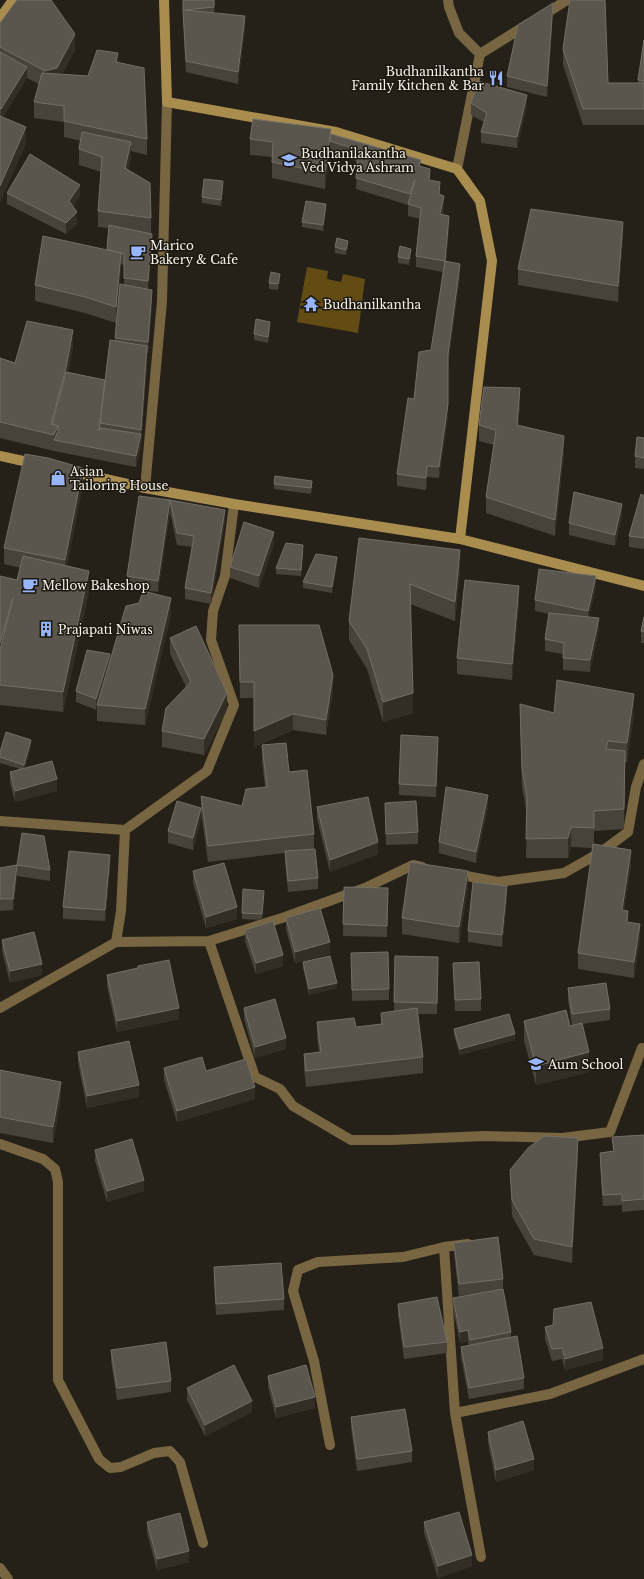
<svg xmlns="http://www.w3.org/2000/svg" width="644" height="1579" font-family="'Libre Baskerville',serif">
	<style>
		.water { fill: #624c13 }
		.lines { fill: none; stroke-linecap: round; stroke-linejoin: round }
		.street { stroke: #776641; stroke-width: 10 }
		.secondary { stroke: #a98d4f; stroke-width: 10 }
		.wall { fill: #484339 }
		.shaded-wall { fill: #332e24 }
		.building { fill: #5b564d; stroke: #736f66 }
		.labels { text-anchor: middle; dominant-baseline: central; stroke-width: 3; stroke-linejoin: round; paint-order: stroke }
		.poi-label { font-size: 12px; fill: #f6f3ec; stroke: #1c180f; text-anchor: start }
	</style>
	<rect width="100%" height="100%" fill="#262118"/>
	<!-- water -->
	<path class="water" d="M307 267 328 271 327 279 341 282 343 274 365 279 358 333 297 322Z"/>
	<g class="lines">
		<!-- street -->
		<path class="street" d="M448 0 449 7 459 33 480 54
			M542 16 567 0
			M457 169 480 54 528 24
			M145 488 162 301 167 102
			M0 821 125 830 207 771 234 705 211 640 213 611 225 576 234 504
			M456 874 498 882 564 873 601 852 628 832 636 787 644 764
			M209 941 255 1077 280 1089 293 1106 351 1140H391L485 1136 562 1138 610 1132 642 1048H644
			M116 942 121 911 125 830
			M0 1008 116 942 209 941 285 917 365 888 413 865 422 867
			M0 1144 43 1159 55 1169 58 1182V1380L99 1459 110 1468 121 1467 154 1453 170 1451 180 1462 203 1543
			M455 1413 444 1247 468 1244
			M330 1445 314 1361 293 1291 298 1270 318 1262 403 1257 444 1247
			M481 1557 455 1413 550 1394 644 1359
			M0 1568 8 1579"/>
		<!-- secondary -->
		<path class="secondary" d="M164 0 167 102 336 132 457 169 480 201 492 261 460 539
			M0 18 13 0
			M0 456 37 464
			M70 471 145 488 234 504 460 539 644 586"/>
	</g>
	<!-- wall -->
	<path class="wall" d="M215 0 214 13 245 28 238 84 186 72 183 22V10Z
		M553 14 547 97 507 87V76Z
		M0 23 75 50 62 74 88 76 118 63 147 139V155L131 151V158L128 170 151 218V234L152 245 148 289 152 301 148 354 147 353V362L141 446 136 467 54 451 0 438V358L15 363 73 346 68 373 105 380 115 340 124 285V265L121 264 116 323 85 313 35 301V285L107 250 109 228 98 227V211L101 172 79 165V149L81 141 64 137V122L34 118V102L39 84 27 78 3 117 26 143 0 202Z
		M644 40V125H583L563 65V49L608 83H638Z
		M471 103 527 106 517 148 481 143V132L484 122 471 115Z
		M331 134 421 167 440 194 444 207 443 214 449 227 446 261 460 276 448 365V415L439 478 427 477 426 490 397 486V474L414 399 431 350 443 272 416 267V256L420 219 408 216V205L356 189 357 161 330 153V152L325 189 272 178V157L250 155V139Z
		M223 187 221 206 202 203V197Z
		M7 193 80 196 73 207 77 224 66 234 7 204Z
		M326 210 323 231 302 227V222Z
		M623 237 618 302 518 285V269Z
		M335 247H348L346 255 335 253Z
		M411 255 409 265 398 263V257Z
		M280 280 278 290 269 289V283Z
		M270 327 268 343 254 340V334Z
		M520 404 518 426 564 452 555 536 486 513V497L494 445 479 441V425Z
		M644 438V469L635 468V456Z
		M83 484 67 566 89 591 63 712 0 705V576L17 580 21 568 4 564V548Z
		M274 484 312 486 311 494 274 489Z
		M644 496V549L629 547V536Z
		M170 500 225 521 211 604 185 599V588L192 547 177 545 170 512Z
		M170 512 158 592 127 588V576Z
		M622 515 615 546 569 535V523Z
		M359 538 460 570 455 621 410 604 413 713 383 722 367 669 349 640V621Z
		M274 543 259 588 230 578V567Z
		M303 551 301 576 276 574V568Z
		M337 563 332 593 303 588V582Z
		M596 587 589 617 599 629 590 672 563 670V654L545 651V639L549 614 535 611V600Z
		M519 602 512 680 457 674V658Z
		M171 614 145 725 97 721V706L96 710 76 702V691L110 661Z
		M644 617V643H641V631Z
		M239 625 333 691 326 735 293 730 254 747V698H240Z
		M170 638 227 709 204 755 162 747V731L186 687 170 654Z
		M520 704 554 713 634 714 627 762H625L624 829 594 831V844L631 866 624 910 628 923 640 940 634 978 578 969V953L593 848 571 847 568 858H526L527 813 522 788 520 724Z
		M262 745 289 772 314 834V849L318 878V889L288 892 285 862V853L208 862 201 812V796L242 806 265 787 262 761Z
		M31 746 25 768 57 791 15 802 10 783V772L20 769 0 763V752Z
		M438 748 436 797 399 795V784Z
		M385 803 418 832V844L386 845Z
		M317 807 378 854 330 872 317 819Z
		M488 807 476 863 439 853V842Z
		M201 819 193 850 168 843V831Z
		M17 865 50 870V881L17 876 13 910 0 911V868Z
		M110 867 105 921 63 919V907Z
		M193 871 237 919 206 928 193 883Z
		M344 887 388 888 387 937 343 936Z
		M468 887 459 943 402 934V918Z
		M264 896 262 920 242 919V913Z
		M507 898 502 947 468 942V931Z
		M286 918 330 954 295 963 286 929Z
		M245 930 283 966 256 974 245 941Z
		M2 940 42 975 10 983 2 951Z
		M351 953 389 989V1000L352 1001Z
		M395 956 438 968 437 1014H418L423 1057V1073L306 1087 304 1070V1054L319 1052 317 1038V1022L356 1027 381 1024V1013L394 1011Z
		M303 962 337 988 309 995 303 968Z
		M453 963 481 999V1011H455Z
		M138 966 179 1019 117 1032 107 986V975L138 968Z
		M568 988 610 1009V1020L582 1024 589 1072 536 1085 524 1041V1021L570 1026 572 1025 568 1000Z
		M244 1008 286 1049 255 1058 244 1019Z
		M454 1029 515 1040 460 1055 454 1035Z
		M78 1052 139 1097 87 1108 78 1063Z
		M164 1068 206 1071 255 1099 177 1122 164 1080Z
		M0 1070 61 1098 53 1143 0 1133Z
		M644 1135V1210L622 1212V1205L603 1206 600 1164V1153L613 1151 612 1137Z
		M95 1150 144 1191 107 1202 95 1161Z
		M578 1154 572 1263 534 1255 512 1216 510 1170Z
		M454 1243 503 1279V1291L511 1332V1338L524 1378V1389L469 1399 461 1358V1347L469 1346 468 1341 460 1343 453 1310V1298L480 1293 459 1296 454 1254Z
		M214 1267 284 1299V1310L216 1315 214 1279Z
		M398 1304 447 1342V1353L404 1359 398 1315Z
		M545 1327 603 1360 565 1370 562 1359 552 1361 545 1339Z
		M111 1350 171 1381V1392L117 1400 111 1361Z
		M268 1376 315 1408 276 1418 268 1387Z
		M187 1388 252 1412 205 1436 187 1400Z
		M351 1417 412 1451V1462L357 1471 351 1428Z
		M488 1432 534 1470 496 1482 488 1443Z
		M147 1522 189 1562 157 1570 147 1533Z
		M424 1522 472 1566 438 1578 424 1533Z"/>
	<!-- shaded-wall -->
	<path class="shaded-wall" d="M214 0H215L214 19Z
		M553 3V14L547 97V86Z
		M245 16V28L238 84V72Z
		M75 34V50L57 84 45 87V71Z
		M118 53V69L116 62Z
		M27 67V78L1 120V109Z
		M527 95V106L517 148V137Z
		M26 127V143L0 202V186Z
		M331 129 330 152 325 189V173Z
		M131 142V158L125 184V168Z
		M415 180V192L410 205V194Z
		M223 181V187L221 206V200Z
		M80 185V196L69 213V201Z
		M444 196V207L440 225V214Z
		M326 204V210L323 231V225Z
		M77 212V224L66 234V223Z
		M449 216V227L445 272V261Z
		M623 222V237L618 302V286Z
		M152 234V245L148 292V281Z
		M348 241V247L346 255V250Z
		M411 249V255L409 265V259Z
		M121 253V269L116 323V307Z
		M460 264V276L448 365V354Z
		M280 274V280L278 290V284Z
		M152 290V301L148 354V342Z
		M270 322V327L268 343V337Z
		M73 330V346L66 384 51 435V424Z
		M147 346V362L141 446 136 467V456L141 434Z
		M520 388V404L517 441V425Z
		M448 404V415L439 478V467Z
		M58 426V441L54 440V435Z
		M564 436V452L555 536V520Z
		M427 466V477L426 490V478Z
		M83 468V484L65 576V560Z
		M170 500V512L158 592V581Z
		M622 504V515L615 546V535Z
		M225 510V521L211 604V593Z
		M274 532V543L259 588V576Z
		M303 545V551L301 576V570Z
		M460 550V570L455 621V602Z
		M337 557V563L332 593V587Z
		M89 571V591L63 712V692Z
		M596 576V587L588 622V611Z
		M519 586V602L512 680V664Z
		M13 598 0 662V643Z
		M171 598V614L145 725V709Z
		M599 618V629L590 672V660Z
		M110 654V666L96 710V699Z
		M333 675V691L326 735V720Z
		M227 693V709L204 755V739Z
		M413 693V713L383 722V702Z
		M634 694V714L627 762V743Z
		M293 714V730L254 747V731Z
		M438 737V748L436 797V786Z
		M31 740V746L24 771V765Z
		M57 779V791L15 802V791Z
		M488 795V807L476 863V852Z
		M201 808V819L193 850V838Z
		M571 827V847L568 858V838Z
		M378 842V854L330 872V860Z
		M631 850V866L622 926V910Z
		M110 855V867L105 921V910Z
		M17 865V876L13 910V899Z
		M468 871V887L459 943V927Z
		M507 886V898L502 947V935Z
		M237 907V919L206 928V917Z
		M628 911V927L627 922Z
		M640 924V940L634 978V962Z
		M330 942V954L295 963V952Z
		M283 955V966L256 974V963Z
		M42 964V975L10 983V971Z
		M337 983V988L309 995V989Z
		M179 1008V1019L117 1032V1021Z
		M515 1034V1040L460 1055V1049Z
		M286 1038V1049L255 1058V1047Z
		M589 1052V1072L536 1085V1066Z
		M61 1082V1098L53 1143V1127Z
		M139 1085V1097L87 1108V1096Z
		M255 1087V1099L177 1122V1111Z
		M578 1138V1154L572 1263V1247Z
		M144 1180V1191L107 1202V1191Z
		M468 1330V1341L460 1343V1332Z
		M603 1348V1360L565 1370V1359Z
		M315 1397V1408L276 1418V1407Z
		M252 1401V1412L205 1436V1425Z
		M534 1459V1470L496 1482V1470Z
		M189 1551V1562L157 1570V1559Z
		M472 1555V1566L438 1578V1566Z"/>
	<!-- building -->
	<path class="building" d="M17 0H51L75 34 57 68 45 71 0 47V23Z
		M183 0H214V7L185 10 245 16 238 72 186 61 183 10Z
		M570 0H605L608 83H644V109H583L563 49Z
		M553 3 547 86 507 76 518 25Z
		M644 40V81L638 80Z
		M97 50 118 53 116 62 144 68 147 139 64 121V106L34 102 42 73 88 76Z
		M0 52 27 67 1 109H0Z
		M478 81 527 95 517 137 481 132 487 113 471 103Z
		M0 116 26 127 0 186Z
		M253 119 331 129 325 173 272 162 273 142 250 139Z
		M82 132 131 142 125 168 150 183 151 218 98 211 102 157 79 149Z
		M331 134 421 160 419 166 430 169 429 180 440 182 439 194 444 196 440 214 449 216 445 261 460 264 448 354V404L439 467 427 466 426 478 397 474 408 398 414 399 419 352 431 350 445 261 416 256 421 208 408 204 415 180 410 194 356 178 358 150 330 141Z
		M30 154 80 185 69 201 77 212 66 223 7 193Z
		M204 179 223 181 221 200 202 197Z
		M306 201 326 204 323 225 302 222Z
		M531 209 623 222 618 286 518 269Z
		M109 225 152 234 148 281 124 278V254L107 249Z
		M43 236 121 253 116 307 85 297 35 285Z
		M337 238 348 241 346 250 335 247Z
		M400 246 411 249 409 259 398 257Z
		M271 272 280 274 278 284 269 283Z
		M120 284 152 290 148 342 115 338Z
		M256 319 270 322 268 337 254 334Z
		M27 321 73 330 66 368 51 424 58 426 54 435 0 422V358L15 363Z
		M110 340 147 346 141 430 100 423Z
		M66 372 105 380 99 431 100 428 141 434 136 456 54 440 58 431V426L52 424Z
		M484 387 520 388 517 425 564 436 555 520 486 497 496 430 479 425Z
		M637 437 644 438V458L635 456Z
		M25 454 48 458 83 468 65 560 4 548Z
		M275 476 312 481 311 488 274 484Z
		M574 492 622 504 615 535 569 523Z
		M641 494 644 496V538L629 536Z
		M139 496 170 500 158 581 127 576Z
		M170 500 225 510 211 593 185 588 194 536 177 533Z
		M244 522 274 532 259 576 230 567Z
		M359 538 460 550 455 602 410 584 413 693 383 702 367 649 349 621Z
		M286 543 303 545 301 570 276 568Z
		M316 554 337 557 332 587 303 582Z
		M23 556 89 571 63 692 0 685V650L13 598 0 643V576L17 580Z
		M539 569 596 576 588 611 535 600Z
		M465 580 519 586 512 664 457 658Z
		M143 591 171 598 145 709 97 705 126 606 139 603Z
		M549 613 599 618 590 660 563 658 564 643 545 639Z
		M644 617V632L641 631Z
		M239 625H319L333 675 326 720 293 714 254 731V682H240Z
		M196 626 227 693 204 739 162 731 166 708 191 682 170 638Z
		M87 650 110 654 96 699 76 691Z
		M557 680 634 694 627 743 608 741 606 749 625 751 624 809 594 811V828L571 827 568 838 526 839 527 797 522 768 520 704 554 713Z
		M6 732 31 740 24 765 0 757V752Z
		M401 735 438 737 436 786 399 784Z
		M286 743 289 772 307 770 314 834 208 846 201 796 242 806 246 789 267 787 262 745Z
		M52 761 57 779 15 791 10 772Z
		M446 787 488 795 476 852 439 842Z
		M368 797 378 842 330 860 317 807Z
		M177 801 201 808 193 838 168 831Z
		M416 801 418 832 386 834 385 803Z
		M22 833 44 836 50 870 17 865Z
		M593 844 631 850 622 910 628 911 627 922 640 924 634 962 578 953Z
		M315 849 318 878 288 881 285 851Z
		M69 851 110 855 105 910 63 907Z
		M410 862 468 871 459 927 402 918Z
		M224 863 237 907 206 917 193 871Z
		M17 865 13 899H0V868Z
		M473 882 507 886 502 935 468 931Z
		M344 887 388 888 387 926 343 924Z
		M243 889 264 891 262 914 242 913Z
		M320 908 330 942 295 952 286 918Z
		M273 921 283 955 256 963 245 930Z
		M34 932 42 964 10 971 2 940Z
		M388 952 389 989 352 990 351 953Z
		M330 956 337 983 309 989 303 962Z
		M395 956 438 957 437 1003 394 1002Z
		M169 960 179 1008 117 1021 107 975 138 968V966Z
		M479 962 481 999 455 1000 453 963Z
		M606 983 610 1009 572 1014 568 988Z
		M275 999 286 1038 255 1047 244 1008Z
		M417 1008 423 1057 306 1071 304 1054 321 1052 317 1022 354 1018 356 1027 382 1024 381 1013Z
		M566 1010 570 1026 582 1023 589 1052 536 1066 524 1021Z
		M509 1014 515 1034 460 1049 454 1029Z
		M129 1041 139 1085 87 1096 78 1052Z
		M202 1057 206 1071 246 1059 255 1087 177 1111 164 1068Z
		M0 1070 61 1082 53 1127 0 1117Z
		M644 1135V1199L622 1201V1194L603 1195 600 1153 614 1151 612 1137Z
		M544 1136 578 1138 572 1247 534 1239 512 1200 510 1170 528 1148Z
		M132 1139 144 1180 107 1191 95 1150Z
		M498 1237 503 1279 459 1284 454 1243Z
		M281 1263 284 1299 216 1304 214 1267Z
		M503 1289 511 1332 470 1340 468 1330 460 1332 453 1298Z
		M437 1297 447 1342 404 1347 398 1304Z
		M591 1302 603 1348 565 1359 562 1348 552 1349 545 1327 553 1325 554 1309Z
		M517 1336 524 1378 469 1388 461 1347Z
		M166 1342 171 1381 117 1388 111 1350Z
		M234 1365 252 1401 205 1425 187 1388Z
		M306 1365 315 1397 276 1407 268 1376Z
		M405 1409 412 1451 357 1459 351 1417Z
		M523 1421 534 1459 496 1470 488 1432Z
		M459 1512 472 1555 438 1566 424 1522Z
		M180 1513 189 1551 157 1559 147 1522Z"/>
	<!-- icons -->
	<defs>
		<symbol id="restaurant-bare" viewBox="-9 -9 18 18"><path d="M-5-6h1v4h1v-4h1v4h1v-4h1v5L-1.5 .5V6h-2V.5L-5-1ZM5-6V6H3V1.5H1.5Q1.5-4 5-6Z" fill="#97b6fd" stroke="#1c180f" stroke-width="2.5" paint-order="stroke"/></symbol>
		<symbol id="school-bare" viewBox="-9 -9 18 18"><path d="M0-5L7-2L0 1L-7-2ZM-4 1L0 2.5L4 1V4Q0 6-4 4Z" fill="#97b6fd" stroke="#1c180f" stroke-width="2.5" paint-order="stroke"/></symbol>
		<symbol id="cafe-bare" viewBox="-9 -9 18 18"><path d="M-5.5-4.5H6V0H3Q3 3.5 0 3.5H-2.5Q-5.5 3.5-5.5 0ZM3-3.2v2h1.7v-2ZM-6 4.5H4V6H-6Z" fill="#97b6fd" stroke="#1c180f" stroke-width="2.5" paint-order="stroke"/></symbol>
		<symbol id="temple-bare" viewBox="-9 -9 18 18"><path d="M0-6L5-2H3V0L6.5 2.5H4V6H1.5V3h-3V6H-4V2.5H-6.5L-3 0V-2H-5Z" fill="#97b6fd" stroke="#1c180f" stroke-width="2.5" paint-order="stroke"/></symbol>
		<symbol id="shop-bare" viewBox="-9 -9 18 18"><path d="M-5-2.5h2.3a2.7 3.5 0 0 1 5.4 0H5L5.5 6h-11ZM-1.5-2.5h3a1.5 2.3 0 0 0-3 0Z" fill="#97b6fd" stroke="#1c180f" stroke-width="2.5" paint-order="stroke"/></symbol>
		<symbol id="building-bare" viewBox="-9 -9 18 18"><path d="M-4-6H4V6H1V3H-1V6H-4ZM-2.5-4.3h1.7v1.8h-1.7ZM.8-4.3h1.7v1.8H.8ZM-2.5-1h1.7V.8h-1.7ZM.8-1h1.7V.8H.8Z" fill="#97b6fd" stroke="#1c180f" stroke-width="2.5" paint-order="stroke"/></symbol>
	</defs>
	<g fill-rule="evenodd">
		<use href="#restaurant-bare" x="485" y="67" width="22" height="22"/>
		<use href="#school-bare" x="278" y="149" width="22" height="22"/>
		<use href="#cafe-bare" x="127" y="241" width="22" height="22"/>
		<use href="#temple-bare" x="300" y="293" width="22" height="22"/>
		<use href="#shop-bare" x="47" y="467" width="22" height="22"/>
		<use href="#cafe-bare" x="19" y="574" width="22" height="22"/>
		<use href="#building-bare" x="35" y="618" width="22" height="22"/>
		<use href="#school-bare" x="525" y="1053" width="22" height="22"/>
	</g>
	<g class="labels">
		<!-- poi labels -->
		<g class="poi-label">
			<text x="484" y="71" text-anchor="end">Budhanilkantha<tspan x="484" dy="14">Family Kitchen &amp; Bar</tspan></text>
			<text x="301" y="153">Budhanilakantha<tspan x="301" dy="14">Ved Vidya Ashram</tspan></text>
			<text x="150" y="245">Marico<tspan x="150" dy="14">Bakery &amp; Cafe</tspan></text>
			<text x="323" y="304">Budhanilkantha</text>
			<text x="70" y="471">Asian<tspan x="70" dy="14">Tailoring House</tspan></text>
			<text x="42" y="585">Mellow Bakeshop</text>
			<text x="58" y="629">Prajapati Niwas</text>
			<text x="548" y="1064">Aum School</text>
		</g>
	</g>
</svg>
